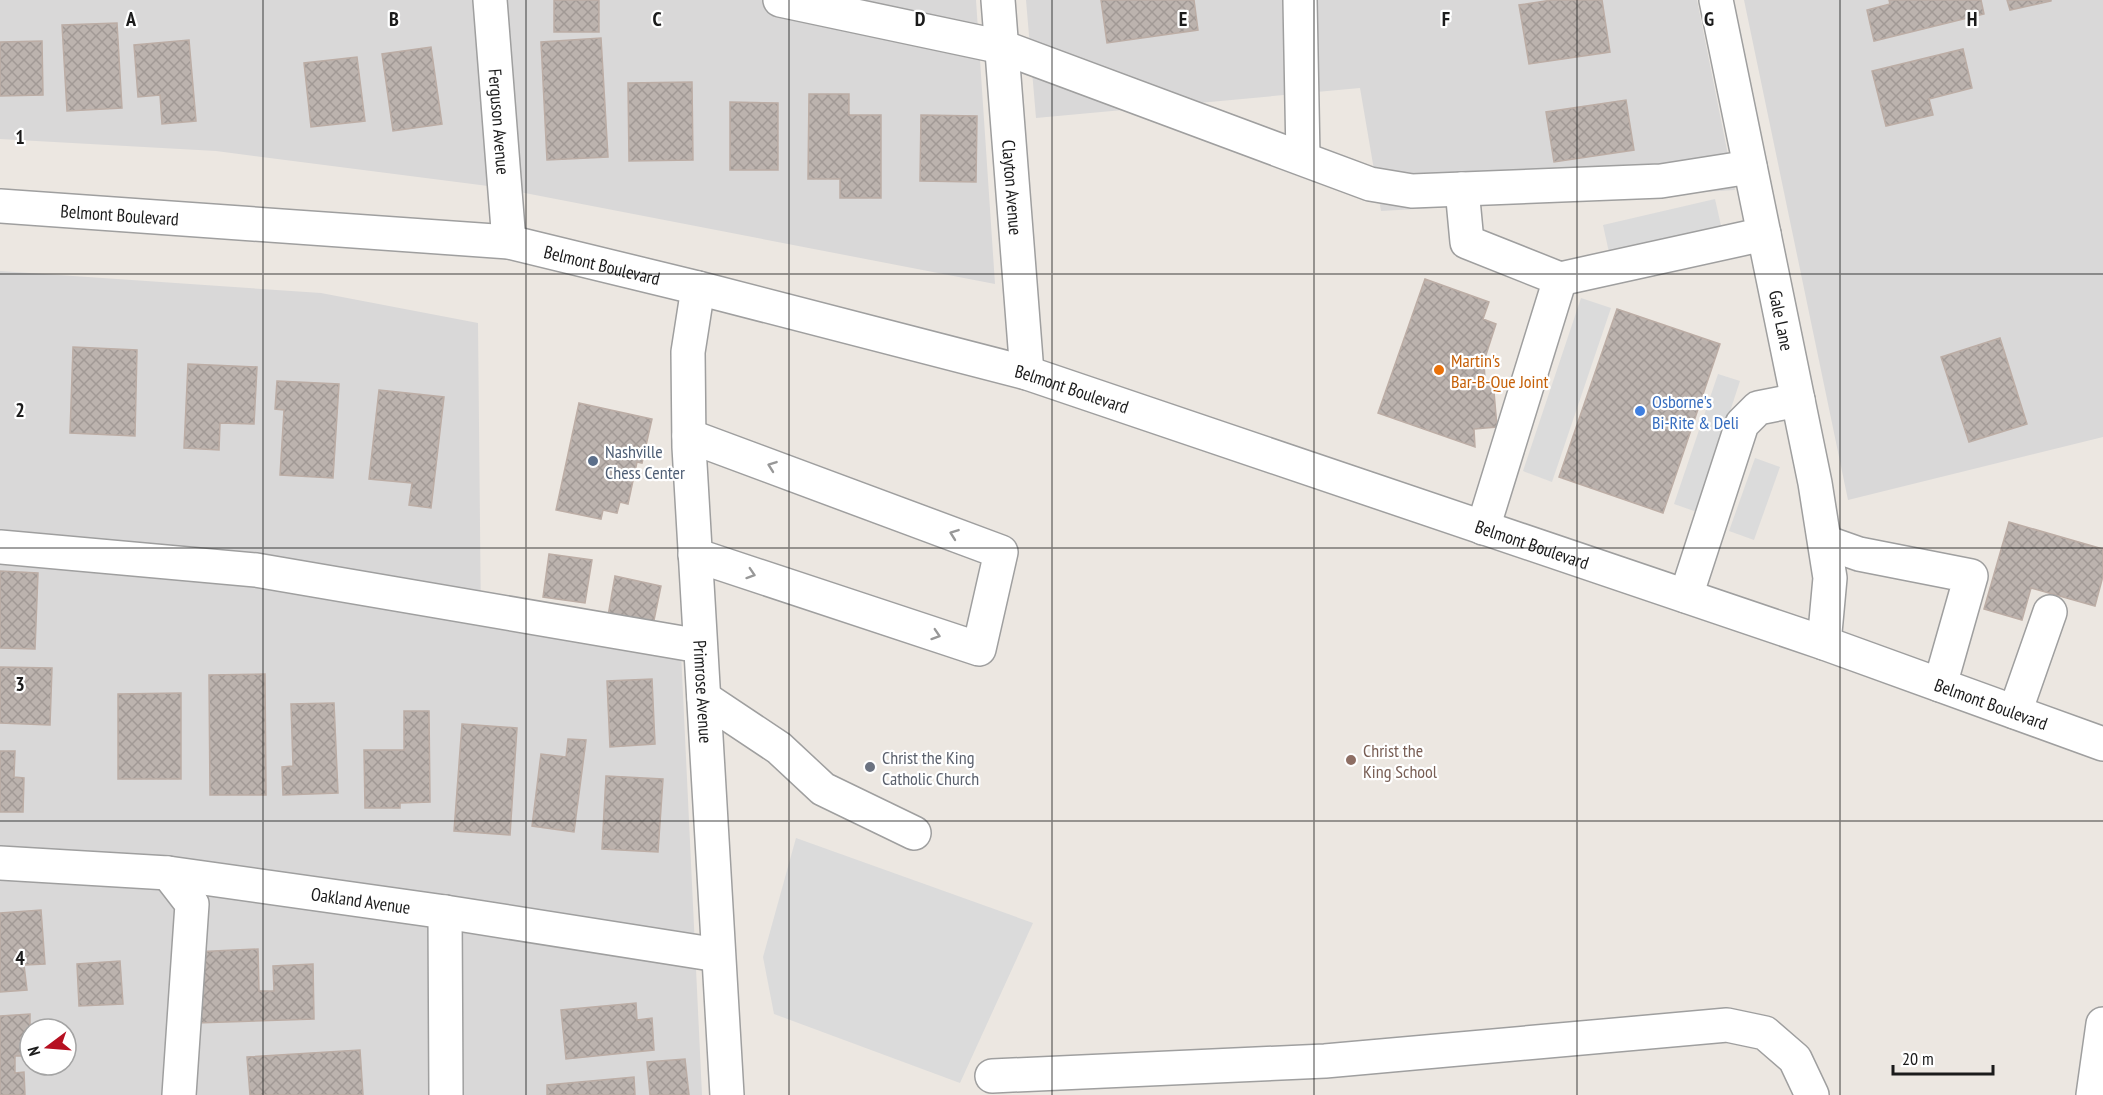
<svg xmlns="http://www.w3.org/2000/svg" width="2103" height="1095" font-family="'PT Sans Narrow',sans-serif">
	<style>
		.residential { fill: #d9d8d8; fill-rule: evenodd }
		.parking { fill: #dbdbdb }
		.building { fill: url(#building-cross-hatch); stroke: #bcada5; stroke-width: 1.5 }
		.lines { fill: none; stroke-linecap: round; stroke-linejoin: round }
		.minor-casing { stroke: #9f9f9f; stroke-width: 36 }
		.minor { stroke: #fff; stroke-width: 33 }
		.oneway { stroke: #989898 }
		.grid { fill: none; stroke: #1b1b1b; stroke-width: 1.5; stroke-opacity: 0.55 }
		.food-dot { fill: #e8710a; stroke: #fff; stroke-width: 2 }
		.shop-dot { fill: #3f7fe0; stroke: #fff; stroke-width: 2 }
		.service-dot { fill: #5c6f8a; stroke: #fff; stroke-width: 2 }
		.education-dot { fill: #8d6e63; stroke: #fff; stroke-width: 2 }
		.worship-dot { fill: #6b7280; stroke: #fff; stroke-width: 2 }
		.labels { text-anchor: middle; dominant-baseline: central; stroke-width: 4.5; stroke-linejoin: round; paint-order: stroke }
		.street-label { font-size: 18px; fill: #1b1b1b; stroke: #fff }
		.food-label { font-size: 18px; fill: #c56008; stroke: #fff; text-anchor: start }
		.shop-label { font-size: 18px; fill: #366cbe; stroke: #fff; text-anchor: start }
		.service-label { font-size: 18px; fill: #4e5e75; stroke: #fff; text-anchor: start }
		.education-label { font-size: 18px; fill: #785e54; stroke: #fff; text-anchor: start }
		.worship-label { font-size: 18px; fill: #5b616d; stroke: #fff; text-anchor: start }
		.grid-label { font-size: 20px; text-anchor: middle; font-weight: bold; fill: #1b1b1b; stroke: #fff; stroke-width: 4.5; stroke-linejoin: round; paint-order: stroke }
	</style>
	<defs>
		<pattern id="building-cross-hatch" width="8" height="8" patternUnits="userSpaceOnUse" patternTransform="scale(1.5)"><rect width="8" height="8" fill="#bcb3ae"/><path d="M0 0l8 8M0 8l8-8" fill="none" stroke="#a19995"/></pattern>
	</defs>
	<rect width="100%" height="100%" fill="#ece7e1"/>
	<!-- residential -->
	<path class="residential" d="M0 0H976L995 284 488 186 216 151 0 139Z
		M1026 0H1697L1735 190 1381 211 1360 88 1036 118Z
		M1744 0H2103V437L1848 500Z
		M0 271 321 293 478 323 481 625 681 652 702 1095H0ZM30 1029H66V1065H30Z"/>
	<!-- parking -->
	<path class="parking" d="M1715 199 1722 230 1610 257 1603 225Z
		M1581 298 1611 308 1552 482 1523 471Z
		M1718 374 1740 381 1697 512 1674 504Z
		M1755 458 1780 467 1754 540 1729 531Z
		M796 838 1033 923 960 1083 774 1014 763 957Z"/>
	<!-- building -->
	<path class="building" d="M554 0H599V32H554Z
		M1101 0H1194L1198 30 1107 43Z
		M1552 0H1602L1610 52 1529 64 1519 5Z
		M1889 0H1981L1984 14 1874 41 1867 10 1890 4Z
		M2007 0H2051V1L2010 10Z
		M117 23 122 108 67 111 62 25Z
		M601 38 608 157 547 160 541 42Z
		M189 40 196 121 162 124 160 95 138 97 134 45Z
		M42 41 43 95 0 96V42Z
		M431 47 442 124 393 131 382 54Z
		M1963 49 1972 88 1929 99 1933 115 1886 126 1872 71Z
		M357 57 365 121 311 127 304 63Z
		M692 82 693 160 629 161 628 83Z
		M809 94H849V115H881V198H840V179H808Z
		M1626 100 1634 150 1554 162 1546 112Z
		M730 102 778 103V170H730Z
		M921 115 977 116 976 182 920 181Z
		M1425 279 1489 302 1483 319 1496 324 1484 361 1485 381 1493 380 1497 427 1474 429 1475 447 1378 413Z
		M1617 309 1720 344 1663 513 1559 477Z
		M2000 338 2027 424 1969 442 1941 357Z
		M73 347 137 350 135 436 70 433Z
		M188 364 257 367 254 424 220 423 219 450 184 448Z
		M277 381 339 384 333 478 280 475 284 410 275 409Z
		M379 390 444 397 431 508 409 505 412 483 369 479Z
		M579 403 652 419 642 463 637 462 628 504 620 502 617 513 603 510 601 519 556 510Z
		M2009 522 2103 549V576L2095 606 2031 588 2022 620 1984 609Z
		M549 554 592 560 585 603 543 597Z
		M0 571 38 573 35 649 0 648Z
		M615 576 661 586 653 625 608 616Z
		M0 667 52 668 50 725 0 723Z
		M265 674 266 795H210L209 675Z
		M652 679 655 744 610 747 607 681Z
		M181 693V779H118V694Z
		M334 703 338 793 283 795 282 767 293 766 291 704Z
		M404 711H429L430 802 400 803V808H365L364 750H404Z
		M462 724 517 728 510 835 454 831Z
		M568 739 586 740 574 832 532 826 541 754 566 757Z
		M0 751H15L14 777 24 778 23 812H0Z
		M606 776 663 779 658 852 602 849Z
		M41 910 45 964 24 965 27 990 0 992V913Z
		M258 949 259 991H274L273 966 313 964 314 1019 196 1023 193 952Z
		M120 961 123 1004 79 1006 77 964Z
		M636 1003 637 1020 652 1018 654 1050 566 1059 561 1010Z
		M30 1014V1056H15V1073L24 1072 25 1095H0V1016Z
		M360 1050 363 1095H250L247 1057Z
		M685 1059 689 1095H650L647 1062Z
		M634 1077 635 1095H547V1085Z"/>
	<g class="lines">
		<defs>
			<g id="minor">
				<path id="s1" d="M490 0 509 242"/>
				<path d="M780 0 1002 47 1370 184 1412 191 1661 181 1750 167"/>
				<path id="s2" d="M998 0 1027 373"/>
				<path d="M1300 0 1303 157"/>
				<path id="s3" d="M1716 0 1815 483 1830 578 1824 643"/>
				<path d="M1462 189 1467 242 1560 279 1764 234"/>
				<path id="s4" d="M0 206 509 242 698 288 1027 373 1824 643 2103 744"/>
				<path id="s5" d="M698 288 688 352 689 447 727 1095"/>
				<path d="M689 436 1001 552 979 649 695 555"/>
				<path d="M1483 528 1560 279"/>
				<path d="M1825 542 1859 554 1971 576 1940 685"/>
				<path d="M0 547 256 570 700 646"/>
				<path d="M1686 596 1742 424 1758 408 1798 400"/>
				<path d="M704 698 779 748 823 789 914 833"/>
				<path d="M2015 712 2050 612"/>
				<path id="s6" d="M0 863 168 873 445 912 718 955"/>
				<path d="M168 873 192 904 179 1095"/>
				<path d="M445 912 446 1095"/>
				<path d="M992 1076 1325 1061 1727 1025 1765 1033 1795 1059 1812 1095"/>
				<path d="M2093 1095 2103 1024"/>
			</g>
		</defs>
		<!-- minor casing -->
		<use href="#minor" class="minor-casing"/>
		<!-- minor -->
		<use href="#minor" class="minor"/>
	</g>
	<!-- one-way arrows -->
	<defs><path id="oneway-chevron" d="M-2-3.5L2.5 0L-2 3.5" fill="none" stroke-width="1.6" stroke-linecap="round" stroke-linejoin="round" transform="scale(1.5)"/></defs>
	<g class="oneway">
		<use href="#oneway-chevron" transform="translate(772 466) rotate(-160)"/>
		<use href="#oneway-chevron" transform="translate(954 534) rotate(-160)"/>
		<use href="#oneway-chevron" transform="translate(751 574) rotate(18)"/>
		<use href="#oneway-chevron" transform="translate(936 635) rotate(18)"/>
	</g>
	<!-- grid -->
	<path class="grid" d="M263 0V1095M526 0V1095M789 0V1095M1052 0V1095M1314 0V1095M1577 0V1095M1840 0V1095M0 274H2103M0 548H2103M0 821H2103"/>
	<!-- markers -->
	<circle class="food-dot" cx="1439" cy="370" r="6"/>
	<circle class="shop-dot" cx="1640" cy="411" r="6"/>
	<circle class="service-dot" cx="593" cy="461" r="6"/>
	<circle class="education-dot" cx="1351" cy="760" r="6"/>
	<circle class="worship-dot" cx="870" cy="767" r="6"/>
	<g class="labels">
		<!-- street labels -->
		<g class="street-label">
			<text stroke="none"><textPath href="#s1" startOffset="122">Ferguson Avenue</textPath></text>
			<text stroke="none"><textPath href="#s2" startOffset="188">Clayton Avenue</textPath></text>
			<text stroke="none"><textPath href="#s4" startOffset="120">Belmont Boulevard</textPath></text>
			<text stroke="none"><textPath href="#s4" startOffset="606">Belmont Boulevard</textPath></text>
			<text stroke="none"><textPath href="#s3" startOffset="327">Gale Lane</textPath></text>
			<text stroke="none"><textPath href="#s4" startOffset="1092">Belmont Boulevard</textPath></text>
			<text stroke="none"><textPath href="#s4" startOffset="1578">Belmont Boulevard</textPath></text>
			<text stroke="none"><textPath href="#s5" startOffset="405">Primrose Avenue</textPath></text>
			<text stroke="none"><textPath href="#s4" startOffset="2064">Belmont Boulevard</textPath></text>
			<text stroke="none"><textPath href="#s6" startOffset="363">Oakland Avenue</textPath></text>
		</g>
		<!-- food labels -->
		<g class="food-label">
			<text x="1451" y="360">Martin's<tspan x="1451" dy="21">Bar-B-Que Joint</tspan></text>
		</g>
		<!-- shop labels -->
		<g class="shop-label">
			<text x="1652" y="401">Osborne's<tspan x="1652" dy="21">Bi-Rite &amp; Deli</tspan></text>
		</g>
		<!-- service labels -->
		<g class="service-label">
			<text x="605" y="451">Nashville<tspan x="605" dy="21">Chess Center</tspan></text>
		</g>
		<!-- education labels -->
		<g class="education-label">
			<text x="1363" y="750">Christ the<tspan x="1363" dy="21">King School</tspan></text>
		</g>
		<!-- worship labels -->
		<g class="worship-label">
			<text x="882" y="757">Christ the King<tspan x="882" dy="21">Catholic Church</tspan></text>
		</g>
	</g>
	<g class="grid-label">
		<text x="131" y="26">A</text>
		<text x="394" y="26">B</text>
		<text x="657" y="26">C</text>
		<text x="920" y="26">D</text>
		<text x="1183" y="26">E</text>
		<text x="1446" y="26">F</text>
		<text x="1709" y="26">G</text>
		<text x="1972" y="26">H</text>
		<text x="20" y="144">1</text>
		<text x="20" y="417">2</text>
		<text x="20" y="691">3</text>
		<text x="20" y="965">4</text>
	</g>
	<!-- north arrow -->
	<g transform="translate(48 1047) rotate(254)"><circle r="28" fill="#ffffff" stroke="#a4a4a4" stroke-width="1.5"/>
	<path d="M0-4.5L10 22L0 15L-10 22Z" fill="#b61021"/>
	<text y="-9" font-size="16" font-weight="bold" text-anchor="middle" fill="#1b1b1b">N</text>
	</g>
	<!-- scale -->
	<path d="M1893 1065v9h100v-9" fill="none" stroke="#1b1b1b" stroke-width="3"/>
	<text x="1902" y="1065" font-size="18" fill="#1b1b1b" stroke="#ffffff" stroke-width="4.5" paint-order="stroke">20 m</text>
</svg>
